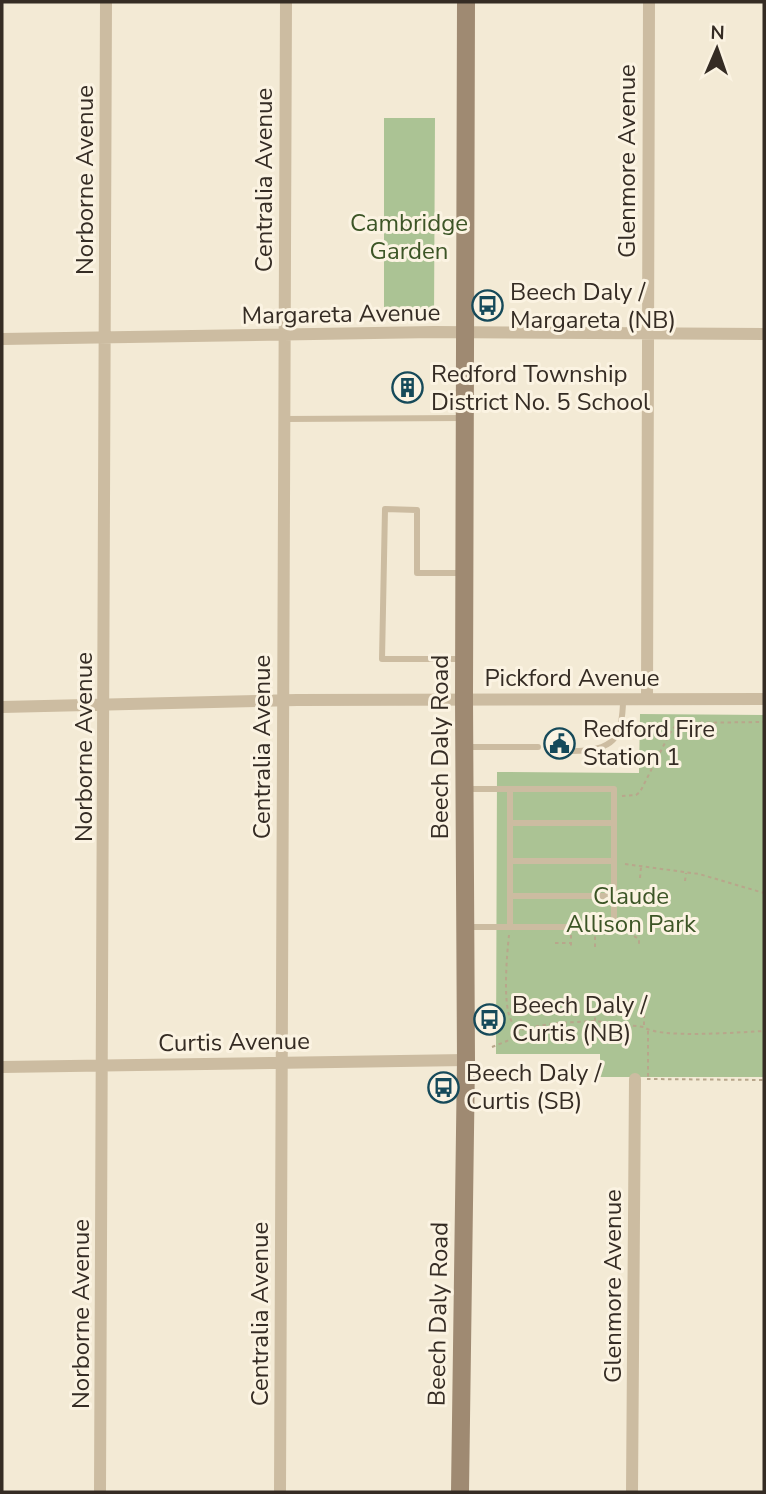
<svg xmlns="http://www.w3.org/2000/svg" width="766" height="1494" font-family="'Nunito Sans',sans-serif">
	<style>
		.green { fill: #abc394 }
		.lines { fill: none; stroke-linecap: round; stroke-linejoin: round }
		.path { stroke: #b8a68b; stroke-width: 2; stroke-dasharray: 3.5 3.5; stroke-linecap: butt }
		.lane { stroke: #ccbca1; stroke-width: 6 }
		.street { stroke: #ccbca1; stroke-width: 12 }
		.secondary { stroke: #9f8a72; stroke-width: 18 }
		.labels { text-anchor: middle; dominant-baseline: central; stroke-width: 6; stroke-linejoin: round; paint-order: stroke }
		.street-label { font-size: 24px; fill: #352c24; stroke: #fbf3e2 }
		.park-label { font-size: 24px; fill: #3c5526; stroke: #fbf3e2 }
		.poi-label { font-size: 24px; fill: #352c24; stroke: #fbf3e2; text-anchor: start }
	</style>
	<rect width="100%" height="100%" fill="#f3ead5"/>
	<!-- green -->
	<path class="green" d="M384 118H435L434 320H384Z
		M640 714 764 715V1077H600V1054H496L497 772 639 773Z"/>
	<g class="lines">
		<!-- path -->
		<path class="path" d="M622 796 636 795 640 792 670 733 676 725 685 723 764 722
			M625 864 699 874 764 893
			M640 878 641 867
			M685 881 686 873
			M622 929 639 939V947
			M509 935C507 954 502 1007 512 1022 513 1024 519 1028 521 1029
			M571 935V947
			M555 943H570
			M595 947V935
			M595 1021V1012
			M644 1025V1012
			M648 1031V1078
			M492 1047 507 1041 525 1028 558 1023 595 1021 644 1027C658 1039 742 1032 764 1031
			M647 1079 764 1080"/>
		<!-- lane -->
		<path class="lane" d="M285 419 463 418
			M461 659H382L385 509 417 510V573H463
			M466 747H538
			M572 751C613 751 623 739 623 699
			M467 789H614V927H469
			M510 789V927
			M510 823H614
			M510 861H614
			M510 896H614"/>
		<!-- street -->
		<path class="street" d="M2 339 434 332 764 334
			M647 699 649 2
			M2 707 297 700 764 699
			M2 1067 466 1060
			M100 1492 106 2
			M280 1492 286 2
			M632 1492 635 1079"/>
		<!-- secondary -->
		<path class="secondary" d="M460 1492 466 1060 464 699 466 2"/>
	</g>
	<!-- icons -->
	<defs>
		<symbol id="bus-ring" viewBox="-11 -11 22 22"><circle r="9.5" fill="#fbf3e2" stroke="#164a5a" stroke-width="1.5"/><path d="M-5-6H5V4H4V6H2V4H-2V6H-4V4H-5ZM-3.5-4V0h7V-4ZM-3.5 1.2v1.5H-2V1.2ZM2 1.2v1.5H3.5V1.2Z" fill="#164a5a"/></symbol>
		<symbol id="building-ring" viewBox="-11 -11 22 22"><circle r="9.5" fill="#fbf3e2" stroke="#164a5a" stroke-width="1.5"/><path d="M-4-6H4V6H1V3H-1V6H-4ZM-2.5-4.3h1.7v1.8h-1.7ZM.8-4.3h1.7v1.8H.8ZM-2.5-1h1.7V.8h-1.7ZM.8-1h1.7V.8H.8Z" fill="#164a5a"/></symbol>
		<symbol id="civic-ring" viewBox="-11 -11 22 22"><circle r="9.5" fill="#fbf3e2" stroke="#164a5a" stroke-width="1.5"/><path d="M-.6-6.5H3V-4.5H.6V-3L4-1V1h2V6H-6V1h2V-1L-.6-3ZM-1.2 2.5V6h2.4V2.5Z" fill="#164a5a"/></symbol>
	</defs>
	<g fill-rule="evenodd">
		<use href="#bus-ring" x="470" y="288" width="35" height="35"/>
		<use href="#building-ring" x="390" y="370" width="35" height="35"/>
		<use href="#civic-ring" x="542" y="726" width="35" height="35"/>
		<use href="#bus-ring" x="472" y="1002" width="35" height="35"/>
		<use href="#bus-ring" x="426" y="1070" width="35" height="35"/>
	</g>
	<g class="labels">
		<!-- street labels -->
		<g class="street-label">
			<text transform="translate(627 161) rotate(-90)">Glenmore Avenue</text>
			<text transform="translate(85 180) rotate(-90)">Norborne Avenue</text>
			<text transform="translate(264 180) rotate(-90)">Centralia Avenue</text>
			<text transform="translate(341 314) rotate(-1)">Margareta Avenue</text>
			<text x="572" y="678">Pickford Avenue</text>
			<text transform="translate(84 747) rotate(-90)">Norborne Avenue</text>
			<text transform="translate(262 747) rotate(-90)">Centralia Avenue</text>
			<text transform="translate(440 747) rotate(-90)">Beech Daly Road</text>
			<text transform="translate(234 1042) rotate(-1)">Curtis Avenue</text>
			<text transform="translate(613 1286) rotate(-90)">Glenmore Avenue</text>
			<text transform="translate(81 1314) rotate(-90)">Norborne Avenue</text>
			<text transform="translate(260 1314) rotate(-90)">Centralia Avenue</text>
			<text transform="translate(438 1314) rotate(-89)">Beech Daly Road</text>
		</g>
		<!-- park labels -->
		<g class="park-label">
			<text x="409" y="223">Cambridge<tspan x="409" dy="28">Garden</tspan></text>
			<text x="631" y="896">Claude<tspan x="631" dy="28">Allison Park</tspan></text>
		</g>
		<!-- poi labels -->
		<g class="poi-label">
			<text x="510" y="292">Beech Daly /<tspan x="510" dy="28">Margareta (NB)</tspan></text>
			<text x="431" y="374">Redford Township<tspan x="431" dy="28">District No. 5 School</tspan></text>
			<text x="583" y="729">Redford Fire<tspan x="583" dy="28">Station 1</tspan></text>
			<text x="512" y="1005">Beech Daly /<tspan x="512" dy="28">Curtis (NB)</tspan></text>
			<text x="466" y="1073">Beech Daly /<tspan x="466" dy="28">Curtis (SB)</tspan></text>
		</g>
	</g>
	<!-- border -->
	<rect width="766" height="1494" fill="none" stroke="#352c24" stroke-width="7"/>
	<!-- north arrow -->
	<g transform="translate(717 49) rotate(2)" stroke="#fbf3e2" stroke-width="5" paint-order="stroke">
	<path d="M0-5L12 26L0 18L-12 26Z" fill="#352c24"/>
	<text y="-10" font-size="19" font-weight="bold" text-anchor="middle" fill="#352c24">N</text>
	</g>
</svg>
